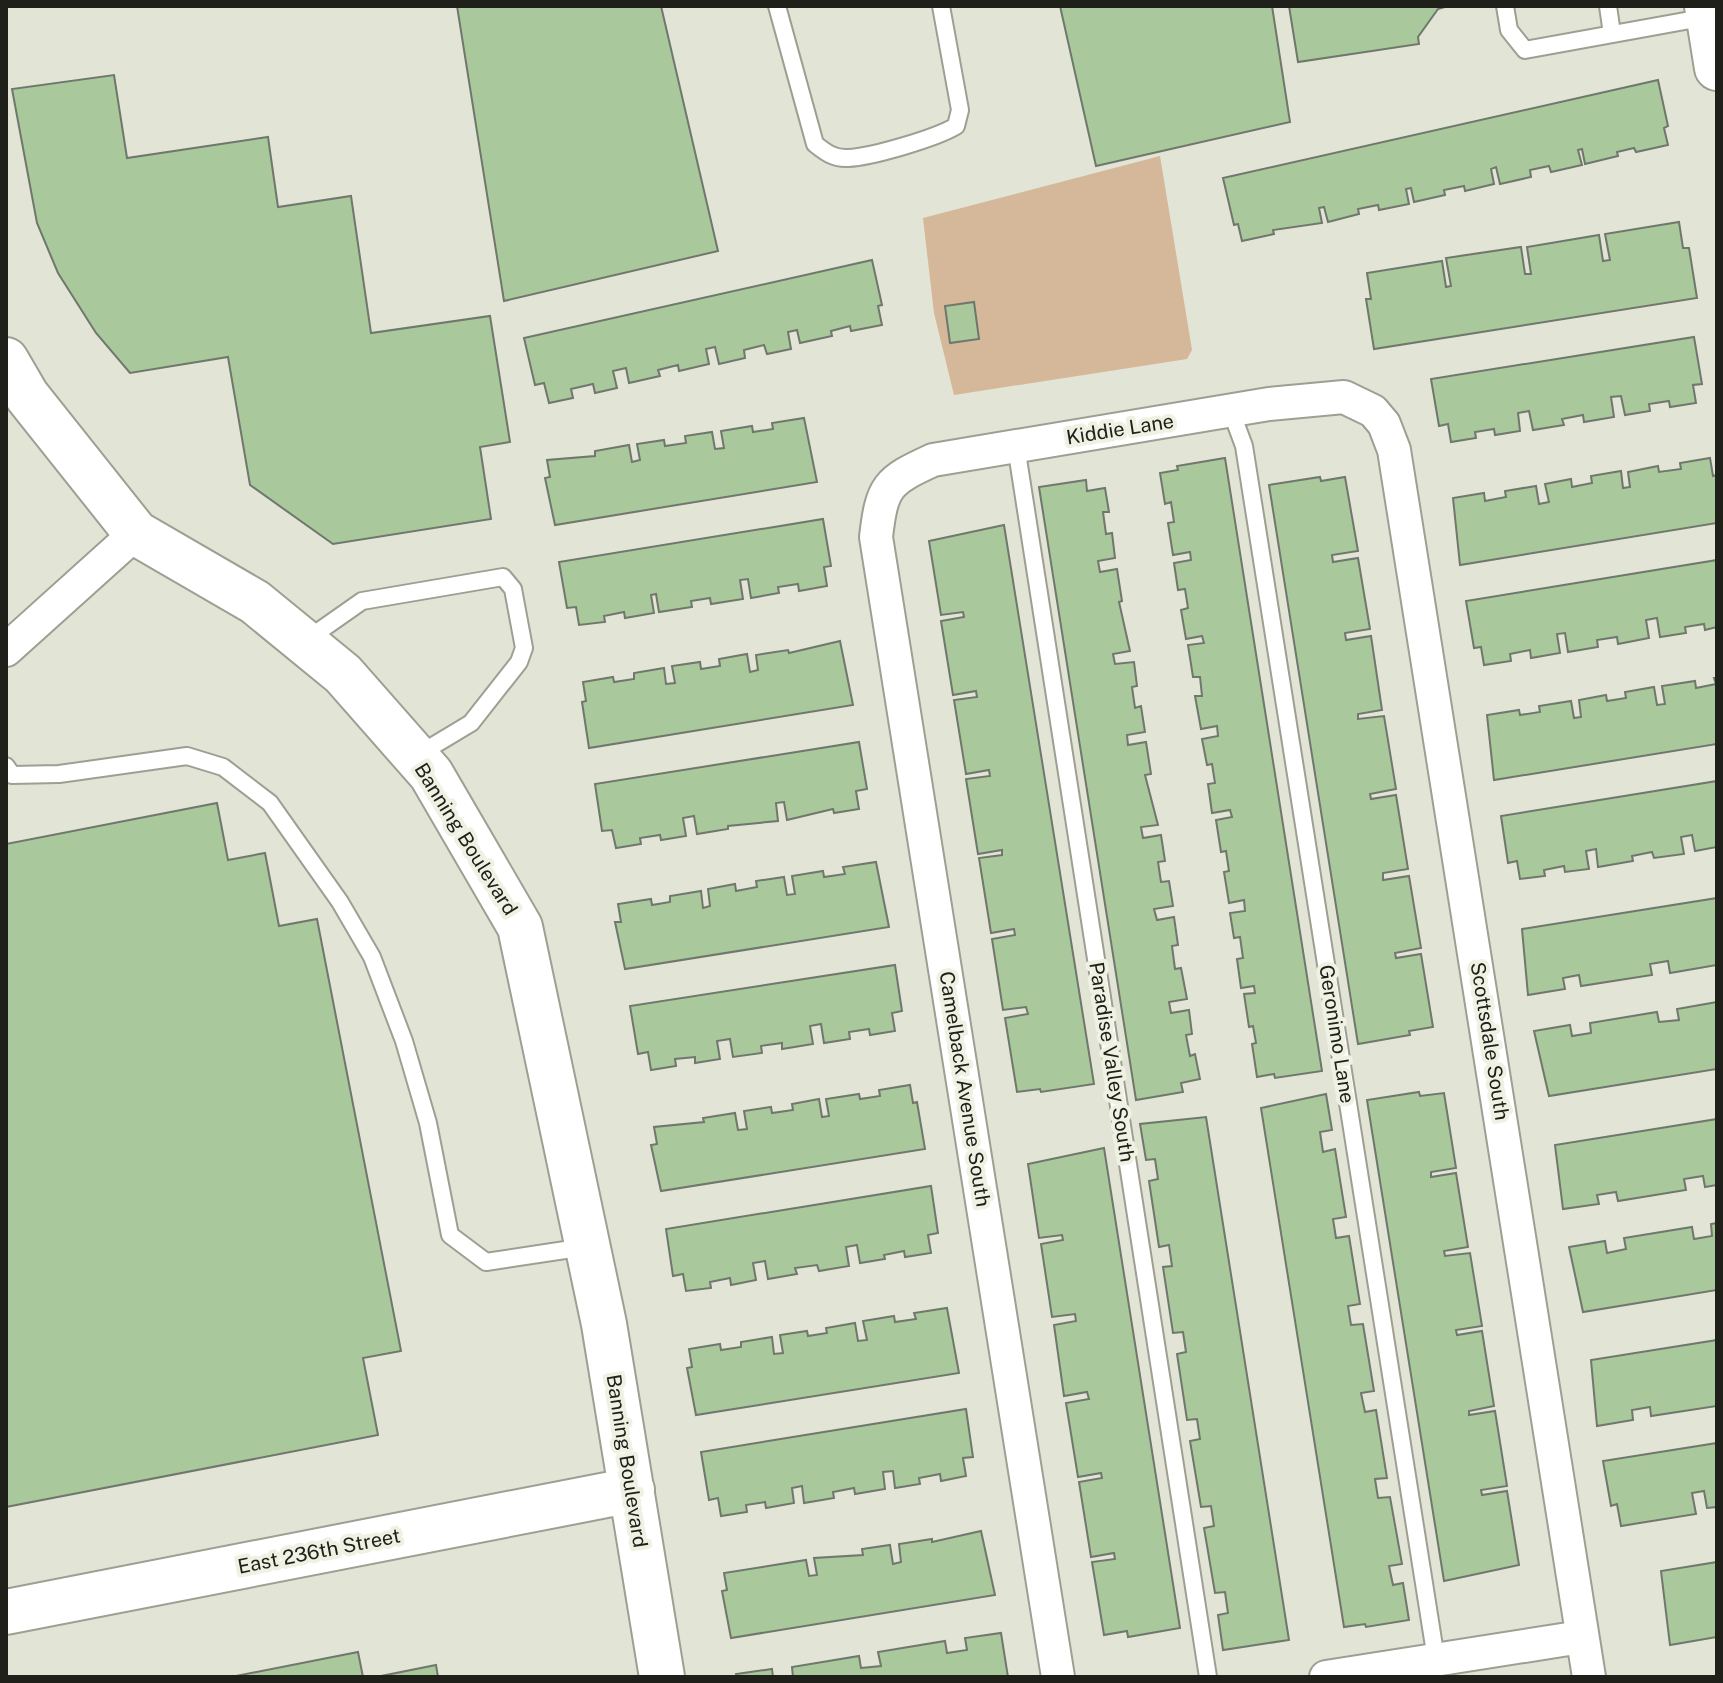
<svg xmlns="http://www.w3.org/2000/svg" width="1723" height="1683" font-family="'Public Sans',sans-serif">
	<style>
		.green { fill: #d5b79a }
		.building { fill: #a9c89b; stroke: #70776c; stroke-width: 2 }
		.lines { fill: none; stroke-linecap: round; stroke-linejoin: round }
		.lane-casing { stroke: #9e9f92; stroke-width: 20 }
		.street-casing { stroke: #9e9f92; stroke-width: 36 }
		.secondary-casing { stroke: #9e9f92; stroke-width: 48 }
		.primary-casing { stroke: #9e9f92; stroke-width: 48 }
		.lane { stroke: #fff; stroke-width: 16 }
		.street { stroke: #fff; stroke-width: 32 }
		.secondary { stroke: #fff; stroke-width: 44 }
		.primary { stroke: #fff; stroke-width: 44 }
		.labels { text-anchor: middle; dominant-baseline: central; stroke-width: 8; stroke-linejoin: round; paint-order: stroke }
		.street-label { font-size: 20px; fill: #20201b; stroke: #eff1e3 }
	</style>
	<rect width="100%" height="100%" fill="#e2e4d6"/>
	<!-- green -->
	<path class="green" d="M1160 156 1192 350 1187 359 954 395 934 313 923 218Z"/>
	<!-- building -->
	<path class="building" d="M457 6H661L718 251 504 301Z
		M1060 6H1272L1290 122 1096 166Z
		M1289 6H1445V7L1438 9 1418 37 1419 44 1298 62Z
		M114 75 127 158 268 137 278 207 351 196 371 333 490 316 510 442 480 447 491 519 333 544 250 485 228 357 130 373 96 333 58 273 37 223 12 89Z
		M1658 80 1668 126 1664 128 1668 145 1636 152 1634 148 1617 152 1618 156 1585 164 1582 149 1578 150 1582 165 1551 172 1549 166 1530 170 1531 177 1500 184 1496 167 1491 169 1494 184 1465 191 1464 186 1444 190 1445 195 1414 202 1411 188 1406 189 1409 204 1379 210 1378 205 1358 209 1359 214 1328 222 1324 207 1319 208 1322 223 1273 230 1274 234 1242 241 1238 224 1234 225 1223 178Z
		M1679 222 1683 248H1689L1697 298 1374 349 1366 299H1371L1367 273 1442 261 1446 287 1451 286 1446 258 1521 247 1525 274H1531L1527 247 1599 235 1603 261 1610 260 1605 234Z
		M872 260 882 305 878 306 882 325 851 331 850 326 831 331 832 336 800 343 797 330 788 332 791 349 767 354 764 345 744 350 745 358 719 364 715 347 706 349 709 364 679 371 678 365 658 370 660 376 629 383 626 368 613 371 617 388 595 393 593 384 571 389 573 398 549 403 544 383 535 385 524 338Z
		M974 302 979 339 950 343 945 306Z
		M1694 337 1702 384 1693 385 1696 403 1670 407 1669 401 1649 404 1650 411 1625 415 1621 396 1611 397 1614 417 1584 422 1583 415 1562 419 1564 425 1533 430 1529 411 1518 413 1520 431 1495 435 1494 429 1475 432 1476 438 1451 442 1448 424 1439 426 1431 379Z
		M804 418 817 482 555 525 545 478 550 477 547 460 595 456V451L629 445 632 462 640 460 637 444 664 440 665 446 686 443 685 436 712 432 715 449 724 448 721 431 752 426 753 432 773 429 772 423Z
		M1225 458 1322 1071 1275 1078 1274 1074 1257 1077 1252 1044 1256 1043 1253 1026 1249 1027 1244 994 1255 993 1254 986 1241 988 1237 959 1243 958 1240 937 1234 938 1230 913 1245 911 1244 900 1229 903 1224 872 1229 871 1226 851 1221 852 1216 820 1232 817 1230 810 1212 813 1208 784 1215 783 1212 764 1207 765 1202 739 1218 736 1217 726 1201 729 1195 696H1202L1200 677H1193L1188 645 1204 643 1202 636 1186 639 1181 610 1188 608 1185 589 1178 590 1174 563 1191 560 1190 552 1173 555 1168 523 1174 522 1171 502 1165 504 1160 473 1178 470 1177 466Z
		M1710 458 1713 476 1717 475V523L1460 565 1453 498 1484 493 1485 501 1506 497 1505 491 1536 486 1539 504 1549 502 1545 484 1571 479 1572 487 1592 483 1591 476 1621 471 1623 488 1630 487 1628 472 1658 466 1659 472 1681 469 1680 463Z
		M1320 477 1321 481 1345 477 1358 551 1332 555 1333 562 1358 558 1370 629 1345 633 1346 640 1371 636 1382 710 1358 714V719L1384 716 1396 789 1370 794 1371 799 1396 795 1408 869 1383 873V880L1409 876 1421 948 1395 953 1396 958 1421 954 1433 1027 1409 1031 1410 1035 1358 1044 1269 485Z
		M1086 480 1087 491 1105 488 1109 512H1103L1106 534 1112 533 1115 558 1098 561 1100 572 1117 569 1122 601 1119 602 1130 651 1113 654 1115 664 1134 662 1137 686 1132 687 1135 708 1141 706 1145 732 1127 735 1128 745 1146 742 1151 774 1145 775 1158 825 1141 827 1143 838 1161 835 1165 861 1158 862 1161 882 1169 881 1173 906 1154 909 1157 920 1174 917 1178 945 1172 946 1175 969 1181 968 1187 999 1169 1002 1171 1013 1189 1010 1192 1034 1186 1035 1190 1056 1195 1054 1200 1079 1181 1083 1183 1092 1136 1100 1039 487Z
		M823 519 831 566 824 567 827 586 799 591 798 584 778 587 779 593 751 598 748 579 740 580 743 599 711 604 710 598 691 601 692 607 659 612 656 594 651 595 654 613 625 618 624 612 604 616 605 622 579 625 576 607 567 608 559 562Z
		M1004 525 1094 1084 1041 1092 1040 1089 1017 1092 1005 1018 1028 1014 1026 1007 1003 1010 992 939 1015 935 1014 929 991 933 979 858 1002 855V850L978 854 966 779 990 776 989 770 966 774 954 700 977 697 976 691 953 695 941 621 964 617 963 612 941 615 929 541Z
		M1717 560V627L1705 630 1704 624 1685 627 1686 633 1660 637 1657 618 1646 620 1649 638 1618 644 1617 637 1597 640 1598 647 1568 652 1565 633 1557 634 1560 653 1531 658 1530 650 1510 654 1511 661 1484 665 1481 647 1474 648 1466 601Z
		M840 641 853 705 589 748 582 702 586 701 583 682 613 677 614 682 634 679V673L664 668 666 684 675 683 672 666 700 662 701 669 720 666 719 659 747 654 750 672 758 670 756 655 788 650 789 653Z
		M1714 678H1717V744L1494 780 1487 715 1519 710 1520 715 1540 712 1539 706 1571 701 1574 718 1581 717 1579 700 1606 695 1607 701 1626 698 1625 692 1654 687 1657 705 1665 704 1662 686 1695 681 1696 688 1716 684Z
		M859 742 867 789 856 791 859 809 834 813 833 809 787 820 784 802 776 803 778 821 728 826V829L697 834 694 816 683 818 686 836 661 840 660 835 640 838 641 844 616 848 612 830 602 831 595 784Z
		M1717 781V847L1695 851 1692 835 1681 837 1684 854 1654 858 1652 852 1632 856 1633 861 1598 867 1596 849 1586 851 1589 869 1565 872 1564 866 1544 870 1545 876 1520 879 1517 861 1508 863 1501 816Z
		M217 803 228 860 265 853 279 926 317 919 401 1351 363 1358 378 1435 6 1507V844Z
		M876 862 889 927 625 969 615 922H621L618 904 651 899 652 905 670 902V896L701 891 703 908 710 906 708 889 735 884 736 891 757 887 756 881 784 877 787 895 795 894 792 876 823 871 824 877 845 874 843 867Z
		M1717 898V965L1670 973 1668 961 1650 964 1652 975 1581 986 1579 975 1563 978 1565 989 1528 995 1522 929Z
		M895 965 902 1011 892 1013 895 1031 870 1035 869 1029 849 1032 850 1039 824 1043 821 1024 810 1026 813 1044 782 1049V1043L761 1046 762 1053 733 1057 730 1039 717 1041 720 1059 695 1063V1057L675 1059 676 1066 651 1070 648 1052 638 1054 630 1006Z
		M1717 1002V1069L1549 1096 1534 1031 1570 1025 1572 1036 1591 1033 1590 1023 1657 1012 1659 1022 1679 1020 1677 1009Z
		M910 1085 913 1103 917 1102 925 1149 661 1191 651 1145 657 1144 654 1127 704 1122 703 1118 735 1113 738 1130 747 1129 744 1111 771 1107 772 1113 793 1110 792 1104 819 1099 822 1117 829 1116 826 1099 859 1094 860 1099 880 1096 879 1090Z
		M1419 1092 1420 1096 1444 1093 1456 1168 1431 1172V1177L1456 1173 1468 1247 1444 1251 1445 1256 1470 1253 1482 1326 1456 1330 1457 1335 1482 1331 1494 1406 1469 1411V1415L1495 1411 1507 1486 1481 1490 1482 1495 1507 1491 1519 1565 1444 1581 1367 1100Z
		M1326 1094 1332 1130 1320 1132 1323 1152 1335 1149 1346 1217 1333 1219 1336 1238 1349 1236 1360 1304 1348 1306 1351 1325 1363 1324 1374 1391 1361 1393 1365 1412 1376 1410 1387 1478 1375 1479 1378 1498 1390 1497 1402 1564 1389 1566 1393 1585 1403 1583 1409 1620 1366 1627 1365 1624 1344 1627 1261 1108Z
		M1206 1117 1289 1640 1223 1650 1218 1615 1228 1613 1225 1592 1215 1593 1204 1528 1214 1526 1211 1506 1201 1507 1190 1441 1200 1439 1197 1419 1187 1420 1177 1354 1186 1352 1183 1332 1173 1333 1163 1267 1172 1266 1169 1245 1159 1247 1149 1181 1158 1179 1155 1159 1146 1160 1140 1124Z
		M1717 1119V1185L1705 1187 1703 1176 1684 1179 1686 1190 1618 1201 1616 1192 1597 1195 1599 1204 1563 1209 1555 1145Z
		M1104 1148 1180 1628 1128 1637 1127 1631 1104 1635 1092 1562 1115 1559 1114 1553 1091 1557 1079 1482 1102 1478 1101 1473 1078 1477 1066 1403 1089 1399 1087 1392 1064 1396 1054 1325 1076 1321 1075 1314 1052 1317 1041 1244 1063 1240 1062 1235 1039 1238 1028 1164Z
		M931 1186 938 1233 928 1235 931 1253 905 1257 904 1251 884 1255 885 1259 860 1263 857 1245 846 1247 849 1266 819 1271 817 1265 795 1268 797 1274 768 1279 765 1261 753 1263 756 1280 731 1285 730 1278 710 1282 711 1288 686 1291 683 1274 673 1276 666 1229Z
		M1717 1223V1290L1583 1312 1569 1247 1605 1241 1607 1253 1626 1249 1624 1238 1692 1227 1694 1239 1712 1236 1711 1224Z
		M947 1308 959 1373 696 1415 687 1368 692 1367 689 1349 720 1344 721 1350 741 1347V1342L772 1337 774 1354 783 1353 780 1335 807 1331 808 1336 827 1333 826 1328 855 1323 858 1341 867 1340 863 1321 894 1316 895 1322 916 1319 914 1313Z
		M1717 1340V1406L1651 1416 1650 1407 1632 1410 1633 1420 1597 1426 1591 1360Z
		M966 1409 973 1457 963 1458 966 1476 941 1481 940 1474 919 1478 920 1484 895 1488 893 1471 883 1472 885 1489 855 1494 854 1488 833 1492 834 1498 804 1503 802 1486 792 1488 794 1503 766 1508 765 1502 746 1505 747 1512 721 1516 718 1498 709 1500 701 1452Z
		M1717 1443V1507L1707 1508 1704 1491 1692 1493 1696 1514 1621 1526 1617 1504 1611 1506 1603 1461Z
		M981 1531 995 1595 731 1638 722 1591 727 1590 724 1573 806 1560 809 1576 817 1575 814 1558 863 1555 862 1549 890 1545 893 1564 901 1562 899 1544 932 1539V1542Z
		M1717 1562V1637L1670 1645 1661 1571Z
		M1001 1633 1008 1677H793L792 1667 859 1656 861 1668 881 1666 878 1652 945 1641 947 1653 967 1650 965 1638Z
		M358 1652 363 1677H231Z
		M436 1665 438 1677H376Z
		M772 1669 773 1677H737L736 1674Z"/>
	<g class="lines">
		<defs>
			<path id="lane" d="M777 6 815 144C825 152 834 159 848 158 872 157 936 138 956 126L960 110 941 6
				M1505 6 1509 30 1525 50 1707 17
				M1608 6 1612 34
				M1231 411 1244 446 1436 1659
				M1016 446 1208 1677
				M305 641 362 601 503 577 513 589 524 648 519 662 471 723 416 756
				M6 766 12 775 59 774 187 756 223 767 270 803 340 902 372 957 404 1041 428 1123 450 1235 486 1262 585 1247"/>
			<path id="street" d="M6 650 136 533
				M1058 1677 876 537C882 486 887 481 933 460L1269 404 1344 397 1373 411 1384 424 1394 450 1589 1677
				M1326 1677 1581 1637"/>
			<path id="secondary" d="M6 360 27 396 136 533 255 602 343 674 431 774 520 927 604 1324 662 1677
				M6 1612 632 1490"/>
			<path id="primary" d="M1707 6 1717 68"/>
		</defs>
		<!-- lane casing -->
		<use href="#lane" class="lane-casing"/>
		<!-- street casing -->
		<use href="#street" class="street-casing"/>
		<!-- secondary casing -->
		<use href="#secondary" class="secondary-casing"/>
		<!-- primary casing -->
		<use href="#primary" class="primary-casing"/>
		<!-- lane -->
		<use href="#lane" class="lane"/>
		<!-- street -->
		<use href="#street" class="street"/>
		<!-- secondary -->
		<use href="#secondary" class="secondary"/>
		<!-- primary -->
		<use href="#primary" class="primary"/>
	</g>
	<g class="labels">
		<!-- street labels -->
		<g class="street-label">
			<text transform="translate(1120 429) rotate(-9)">Kiddie Lane</text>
			<text transform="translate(466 839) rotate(58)">Banning Boulevard</text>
			<text transform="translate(1337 1034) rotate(81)">Geronimo Lane</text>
			<text transform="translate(1490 1041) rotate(81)">Scottsdale South</text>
			<text transform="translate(1112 1062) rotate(81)">Paradise Valley South</text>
			<text transform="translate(965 1089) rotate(81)">Camelback Avenue South</text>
			<text transform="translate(627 1461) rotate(81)">Banning Boulevard</text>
			<text transform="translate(319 1551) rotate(-11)">East 236th Street</text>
		</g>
	</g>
	<!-- border -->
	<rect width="1723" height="1683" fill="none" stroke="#20201b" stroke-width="16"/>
</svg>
